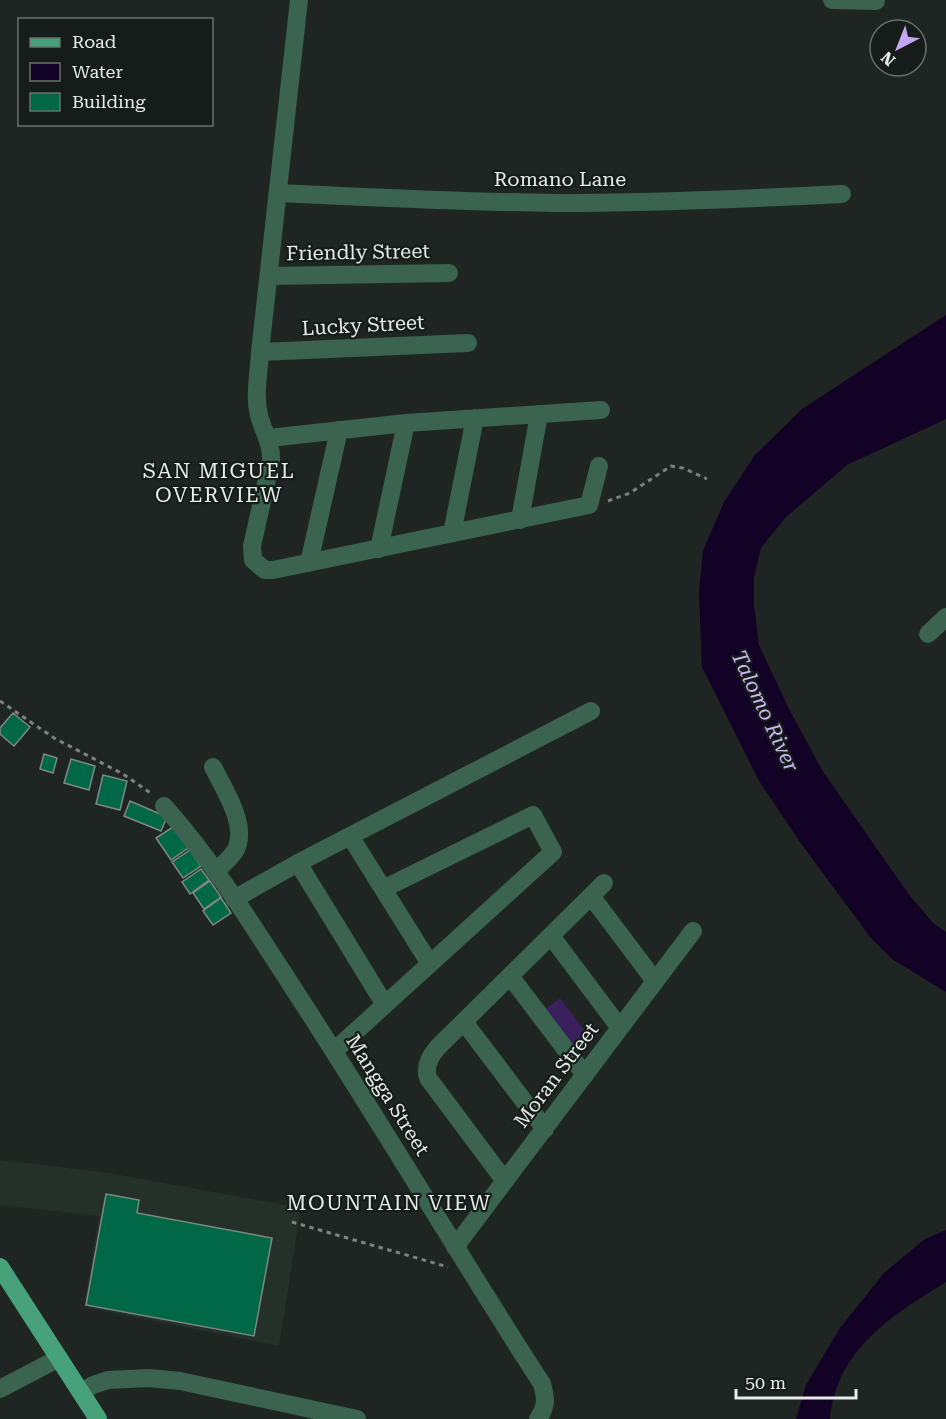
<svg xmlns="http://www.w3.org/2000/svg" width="946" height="1419" font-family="'Roboto Serif',serif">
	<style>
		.built { fill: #24302a }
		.green { fill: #3b205e }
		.water { fill: #120225 }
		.building { fill: #006747; stroke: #808884; stroke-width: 1.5 }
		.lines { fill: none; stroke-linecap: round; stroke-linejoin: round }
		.path { stroke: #7d8280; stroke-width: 3; stroke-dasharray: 4.5 4.5; stroke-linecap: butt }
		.street { stroke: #3a6350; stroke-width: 18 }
		.primary { stroke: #47a17b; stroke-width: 18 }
		.labels { text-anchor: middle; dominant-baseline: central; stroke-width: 4.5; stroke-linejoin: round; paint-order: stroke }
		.street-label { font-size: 20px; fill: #e7ebe9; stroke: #161c19 }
		.neighbourhood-label { font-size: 21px; letter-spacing: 1.5px; fill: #e7ebe9; stroke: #161c19 }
		.water-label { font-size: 21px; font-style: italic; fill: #ceb7f7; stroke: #161c19 }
	</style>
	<rect width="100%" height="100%" fill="#1f2522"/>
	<!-- built -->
	<path class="built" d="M0 1160 109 1173 301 1208 279 1346 84 1307 99 1216 0 1205Z"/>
	<!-- green -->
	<path class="green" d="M560 998 589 1037 563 1056 534 1018Z"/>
	<!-- water -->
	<path class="water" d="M946 315V419L847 465 785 518 761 548 754 577V606L759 645 788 707 822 770 907 892 932 922 946 932V992L892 959 870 937 800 842 759 781 702 667 699 592 703 551 724 502 755 455 802 409Z
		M946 1230V1282C891 1316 837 1349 830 1419H796L806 1385 840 1328 884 1273 925 1239Z"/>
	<!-- building -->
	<path class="building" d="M13 713 30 727 14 746 0 734V728Z
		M44 754 57 758 53 773 40 769Z
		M71 759 95 766 89 790 64 783Z
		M103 775 127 781 120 810 96 804Z
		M130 801 167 817 161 831 124 816Z
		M173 827 188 848 171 860 156 838Z
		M190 850 201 866 183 878 172 862Z
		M201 869 209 880 190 894 182 882Z
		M210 881 221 897 204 909 193 893Z
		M221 898 231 913 213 925 203 911Z
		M106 1194 139 1200 137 1213 272 1238 254 1336 86 1305Z"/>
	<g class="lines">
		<!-- path -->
		<path class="path" d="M608 501 630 493 671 466 683 468 707 479
			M0 701 54 738 123 774 152 794
			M292 1222 448 1267"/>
		<!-- street -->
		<path class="street" d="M299 0 260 352C259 373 254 395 259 415 263 432 272 443 271 461L252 546 253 560 265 570H273L589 505 599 466
			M832 0 876 1
			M278 193C370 197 463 202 555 203 651 203 746 199 842 194
			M269 276 449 273
			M260 352 468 343
			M269 438 406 423 601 410
			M520 520 539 414
			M452 533 475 418
			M379 549 406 423
			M309 563 339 430
			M928 634 946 617
			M213 767C224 789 249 827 235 851 230 859 222 865 215 872
			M164 806C214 862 254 928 295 991 380 1121 458 1254 542 1384 546 1398 547 1406 538 1419
			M350 836 430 964
			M298 863 385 1005
			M591 896 655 981
			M234 899 298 863 591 711
			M551 936 620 1028
			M510 976 585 1075
			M464 1022 545 1129
			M334 1051 553 852 533 815 383 889
			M505 1181 428 1078C424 1066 430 1056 438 1047L604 883
			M455 1247 693 931
			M0 1389 59 1358
			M82 1392 93 1385 108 1380 149 1378 180 1381 357 1419"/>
		<!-- primary -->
		<path class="primary" d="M0 1267 98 1419"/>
	</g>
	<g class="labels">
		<!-- street labels -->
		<g class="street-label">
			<text x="560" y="179">Romano Lane</text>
			<text transform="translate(358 252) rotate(-1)">Friendly Street</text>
			<text transform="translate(363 325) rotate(-3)">Lucky Street</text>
			<text transform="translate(556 1075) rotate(-53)">Moran Street</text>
			<text transform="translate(388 1095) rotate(58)">Mangga Street</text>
		</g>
		<!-- neighbourhood labels -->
		<g class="neighbourhood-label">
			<text x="219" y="471">SAN MIGUEL<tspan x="219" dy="24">OVERVIEW</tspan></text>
			<text x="389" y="1203">MOUNTAIN VIEW</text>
		</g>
		<!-- water labels -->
		<g class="water-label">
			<text transform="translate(765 711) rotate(65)">Talomo River</text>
		</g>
	</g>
	<!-- legend -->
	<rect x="18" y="18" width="195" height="108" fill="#161c19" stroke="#6a6f6c" stroke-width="1.5"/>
	<rect x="30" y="38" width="30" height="9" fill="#47a17b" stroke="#6a6f6c" stroke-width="1.5"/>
	<text x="72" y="48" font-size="18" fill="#e7ebe9">Road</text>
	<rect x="30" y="63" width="30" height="18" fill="#120225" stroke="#6a6f6c" stroke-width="1.5"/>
	<text x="72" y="78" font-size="18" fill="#e7ebe9">Water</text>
	<rect x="30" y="93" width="30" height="18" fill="#006747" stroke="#6a6f6c" stroke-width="1.5"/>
	<text x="72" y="108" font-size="18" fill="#e7ebe9">Building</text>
	<!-- north arrow -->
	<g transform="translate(898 48) rotate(222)"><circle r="28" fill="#161c19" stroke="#6a6f6c" stroke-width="1.5"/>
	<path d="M0-4.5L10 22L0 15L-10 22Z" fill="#c3a7f2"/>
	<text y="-9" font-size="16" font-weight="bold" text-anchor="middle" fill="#e7ebe9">N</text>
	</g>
	<!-- scale -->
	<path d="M736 1389v9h120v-9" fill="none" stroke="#e7ebe9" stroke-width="3"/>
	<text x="745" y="1389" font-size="18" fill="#e7ebe9" stroke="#161c19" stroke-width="4.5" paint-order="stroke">50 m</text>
</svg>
